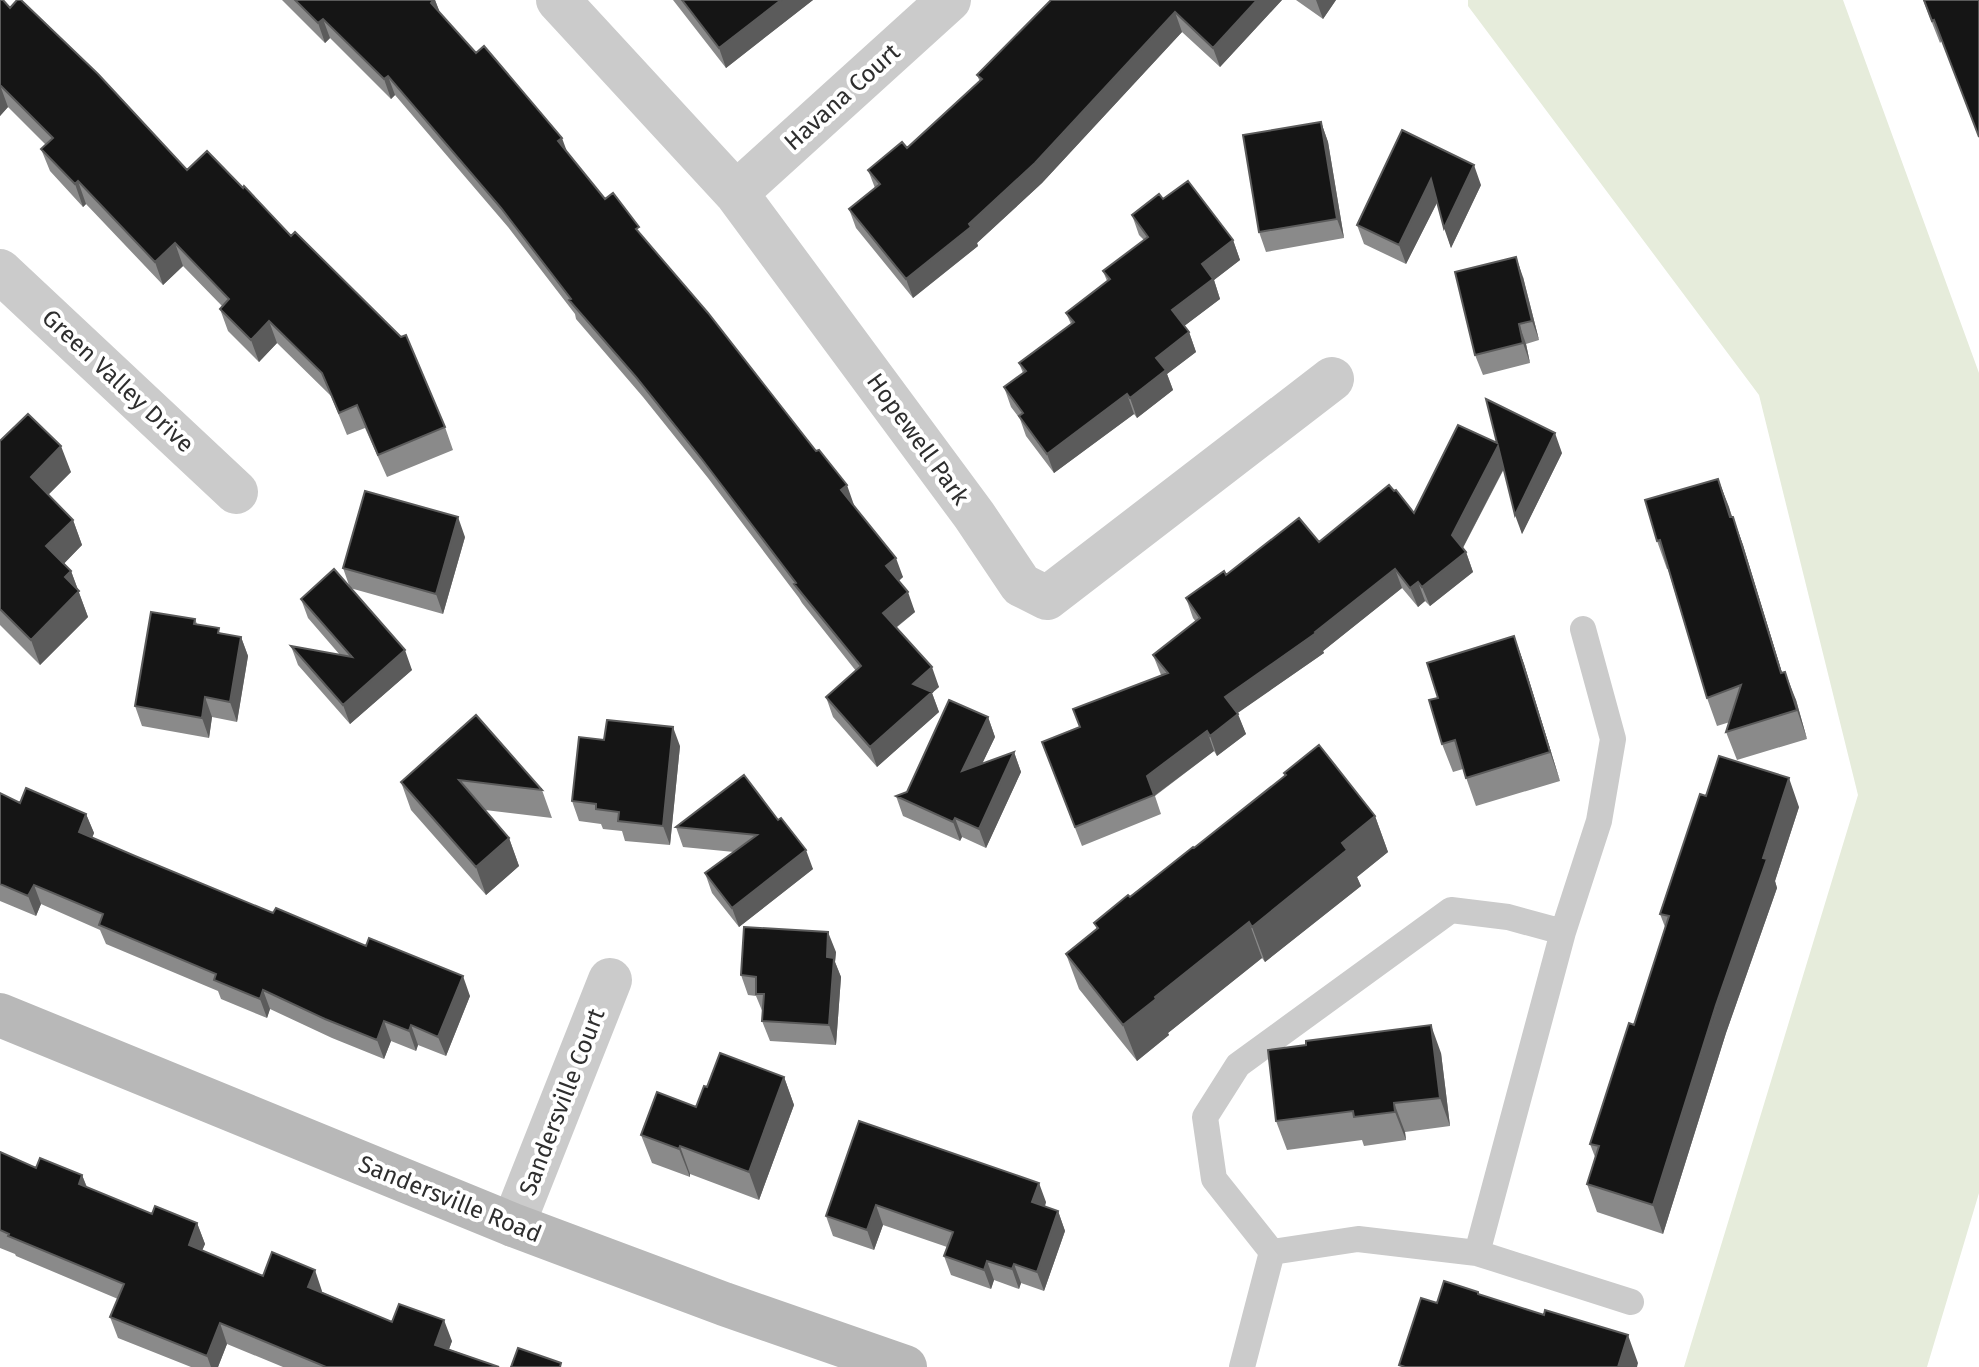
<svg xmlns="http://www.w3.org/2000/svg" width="1979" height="1367" font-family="'Fira Sans',sans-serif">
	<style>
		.green { fill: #e6ecdb }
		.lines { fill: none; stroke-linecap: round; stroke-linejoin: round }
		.lane { stroke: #cbcbcb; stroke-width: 26 }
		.street { stroke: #cbcbcb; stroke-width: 44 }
		.secondary { stroke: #b8b8b8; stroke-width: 44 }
		.wall { fill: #8a8a8a }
		.shaded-wall { fill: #5b5b5b }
		.building { fill: #151515; stroke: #5b5b5b; stroke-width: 2 }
		.labels { text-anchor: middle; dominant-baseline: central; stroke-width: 8; stroke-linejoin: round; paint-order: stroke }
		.street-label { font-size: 24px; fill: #2e2e2e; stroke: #fff }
	</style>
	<rect width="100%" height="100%" fill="#fff"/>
	<!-- green -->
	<path class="green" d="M1468 0H1843L1979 373V1193L1927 1367H1684L1858 795 1759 395 1468 6Z"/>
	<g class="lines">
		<!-- lane -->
		<path class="lane" d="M1451 910 1508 917 1563 932 1477 1253 1358 1239 1272 1252 1214 1179 1205 1117 1238 1065Z
			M1563 932 1599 821 1613 739 1583 629
			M1477 1253 1631 1302
			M1242 1367 1272 1252"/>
		<!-- street -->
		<path class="street" d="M558 0 736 193 974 515 1021 585 1047 598 1332 379
			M736 193 949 0
			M0 271 236 492
			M513 1225 610 980"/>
		<!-- secondary -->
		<path class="secondary" d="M0 1015 513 1225 724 1304 905 1367"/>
	</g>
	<!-- wall -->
	<path class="wall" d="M0 0 187 170 445 427 453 450 387 477 365 428 347 435 331 396 277 343 259 362 228 331 220 309 222 306 183 266 163 285 86 204 83 207 50 171 41 149 46 145 8 107 0 116Z
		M282 0H435L440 13 567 153 605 199 643 237 854 505 853 506 903 577 899 581 915 612 896 628 939 687 932 693 939 712 877 767 833 717 826 697 856 671 802 603 799 598 708 478 643 397 576 319 575 314 508 227 395 95 391 99 330 38 325 43Z
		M673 0H813L726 68Z
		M1051 0H1282L1220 67 1182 32 1042 183 977 243 978 246 913 298 856 228 849 209 875 188 868 170 907 148 980 82 977 75Z
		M1296 0H1336L1323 19Z
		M1923 0H1979L1940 43Z
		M1321 122 1328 142 1344 238 1266 252 1259 232Z
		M1481 185 1451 248 1437 202 1406 264 1364 244 1357 225Z
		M1163 199 1233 240 1240 260 1214 280 1220 299 1184 326 1189 332 1196 352 1167 374 1173 390 1137 418 1134 414 1054 473 1026 436 1020 419 1011 407 1004 387 1023 373 1019 363 1071 324 1066 313 1107 281 1103 271 1144 240 1139 235 1132 215Z
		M1523 277 1539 340 1526 344 1530 363 1483 375 1475 355Z
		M0 441 71 472 48 495 73 520 82 545 64 563 71 571 88 617 40 665 0 625Z
		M1497 443 1562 453 1522 534 1504 469 1463 548 1466 552 1473 572 1430 606 1425 601 1418 607 1402 588 1323 651 1324 653 1237 713 1246 734 1217 756 1214 751 1155 796 1161 814 1082 846 1049 761 1080 727 1161 675 1153 655 1196 622 1193 618 1186 598 1226 575 1319 542 1394 491 1414 513Z
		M1718 479 1743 545 1782 673 1796 700 1807 739 1737 760 1726 732 1730 722 1717 726 1707 698 1668 569H1667L1657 541Z
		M465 537 443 614 350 588 412 670 350 724 298 665 291 646 340 655 308 618 301 599 350 588 343 568Z
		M195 619 197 624 221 633 241 637 248 656 237 722 212 717 209 738 142 726 135 706Z
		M1514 636 1524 664 1560 781 1476 806 1463 769 1453 772 1442 744 1438 698Z
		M476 715 542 790 552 818 485 810 509 838 519 866 486 895 411 810 401 782Z
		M988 717 995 737 982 764 1014 752 1021 772 986 848 962 837 960 841 903 816 896 796 907 792Z
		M680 746 670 845 625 841 622 831 603 829 601 824 579 821 572 801Z
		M1284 773 1375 816 1388 852 1357 877 1361 886 1265 962 1262 958 1168 1033 1169 1035 1137 1061 1079 989 1066 954 1097 929 1094 923 1194 848 1285 776Z
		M0 793 20 803 86 814 94 833 92 838 470 996 446 1056 418 1045 416 1051 391 1041 384 1059 332 1038 270 1009 267 1018 221 999 218 991 106 944 100 930 41 904 36 916 0 901Z
		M1706 796 1799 807 1775 881 1777 888 1726 1033 1663 1234 1597 1212 1587 1184 1595 1157 1590 1144 1634 1025 1665 927 1660 914Z
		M778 820 813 869 739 927 712 893 705 873 734 852 683 847 676 827Z
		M836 952 835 962 841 977 836 1045 770 1041 762 1021 763 1013 756 996 748 995 741 975Z
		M1441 1053 1450 1126 1405 1132 1406 1140 1364 1146 1362 1140 1287 1150 1276 1121Z
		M784 1077 794 1105 759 1200 690 1174V1177L652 1163 641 1135 696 1107 707 1087Z
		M859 1121 1046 1202 1045 1207 1058 1211 1065 1231 1044 1291 1021 1283 1019 1289 994 1280 991 1289 951 1275 944 1256 947 1247 883 1225 874 1250 833 1236 826 1216Z
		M0 1152 36 1168 82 1175 87 1187 152 1214 197 1223 205 1244 202 1250 263 1276 322 1291V1292L392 1322 452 1341 449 1349 499 1367H283L227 1344 218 1367H191L118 1338 110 1317 118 1299 16 1256 15 1254 0 1248Z"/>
	<!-- shaded-wall -->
	<path class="shaded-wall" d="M433 0H435L442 18 431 3Z
		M781 0H813L726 68 719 48Z
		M1257 0H1282L1220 67 1213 48Z
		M1316 0H1336L1323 19Z
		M1175 12 1182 32 1042 183 977 243 978 246 913 298 906 279 969 224Z
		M323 19 330 38 325 43 318 23Z
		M388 76 395 95 391 99 384 79Z
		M0 85 8 107 0 116Z
		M1321 122 1328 142 1344 238 1337 219Z
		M562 138 569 157 558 141Z
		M1474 165 1481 185 1451 248 1444 228Z
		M1431 179 1439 199 1406 264 1399 245Z
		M78 181 86 204 83 207 75 184Z
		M1233 240 1240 260 1214 280 1220 299 1179 330 1172 310 1202 264Z
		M175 243 183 266 163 285 155 262Z
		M1516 257 1523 277 1539 340 1532 321Z
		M269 321 277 343 259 362 251 340Z
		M1519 324 1526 344 1530 363 1523 343Z
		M1189 332 1196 352 1167 374 1173 390 1137 418 1130 398 1156 358Z
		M1127 394 1134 414 1054 473 1047 454Z
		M1555 433 1562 453 1522 534 1515 515Z
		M61 446 71 472 40 503 31 477Z
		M1498 446 1505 466 1459 555 1452 535Z
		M1718 479 1729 507 1740 546 1730 517Z
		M847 485 854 505 848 510 841 490Z
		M458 517 465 537 443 614 436 594Z
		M1733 517 1743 545 1791 702 1781 673Z
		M73 520 82 545 56 572 46 546Z
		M1466 552 1473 572 1430 606 1422 587Z
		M896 558 903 577 893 585 886 566Z
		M1395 569 1402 588 1323 651 1324 653 1232 717 1225 697 1315 632Z
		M71 571 88 617 40 665 31 640 65 577Z
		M1418 582 1425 601 1418 607 1410 588Z
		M908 592 915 612 890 632 883 613Z
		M1514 636 1524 664 1560 781 1550 752Z
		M241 637 248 656 237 722 230 702Z
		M405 650 412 670 350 724 343 705Z
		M932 667 939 687 932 693 939 712 877 767 870 747 913 684Z
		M1785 672 1796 700 1807 739 1797 710Z
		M205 697 212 717 209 738 202 718Z
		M1238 714 1246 734 1217 756 1210 736Z
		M988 717 995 737 969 791 962 771Z
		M673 727 680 746 670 845 663 826Z
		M1207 731 1214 751 1154 796 1147 776Z
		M1014 752 1021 772 986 848 979 829Z
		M1789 778 1799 807 1775 881 1777 888 1726 1033 1663 1234 1653 1205Z
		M86 814 94 833 86 852 79 832Z
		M1375 816 1388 852 1357 877 1361 886 1265 962 1252 927 1342 843Z
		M955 818 962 837 960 841 953 822Z
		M509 838 519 866 486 895 476 867Z
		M806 850 813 869 739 927 732 908Z
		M34 885 41 904 36 916 28 896Z
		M1249 922 1262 958 1168 1033 1169 1035 1137 1061 1123 1025 1155 997Z
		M828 932 836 952 835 962 841 977 836 1045 829 1025 827 957Z
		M463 976 470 996 446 1056 438 1037Z
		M263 990 270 1009 267 1018 260 999Z
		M384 1021 391 1041 384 1059 377 1040Z
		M411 1025 418 1045 416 1051 409 1031Z
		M1431 1025 1441 1053 1450 1126 1440 1098Z
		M784 1077 794 1105 759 1200 749 1172Z
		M1394 1103 1405 1132 1406 1140 1395 1112Z
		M680 1146 690 1174V1177L679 1149Z
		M82 1175 90 1196 79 1184Z
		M1039 1183 1046 1202 1039 1222 1032 1202Z
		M876 1205 883 1225 874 1250 867 1230Z
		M1058 1211 1065 1231 1044 1291 1037 1272Z
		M197 1223 205 1244 196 1265 189 1245Z
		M987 1261 994 1280 991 1289 984 1270Z
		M1014 1264 1021 1283 1019 1289 1012 1269Z
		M315 1270 322 1291 315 1307 308 1287Z
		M444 1320 452 1341 443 1366 435 1345Z
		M220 1323 227 1344 218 1367H211L207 1356Z
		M1628 1335 1638 1363 1637 1367H1618Z"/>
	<!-- building -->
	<path class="building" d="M0 0H3L10 8 17 0H21L98 74 187 170 207 151 243 188 244 186 291 236 295 232 401 337 406 335 445 427 378 455 357 405 339 413 322 373 269 321 251 340 220 309 229 299 175 243 155 262 78 181 75 184 41 149 53 138 0 85Z
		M295 0H433L431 3 476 53 484 46 562 138 558 141 605 199 613 193 639 227 636 229 708 313 816 451 819 450 847 485 841 490 896 558 886 566 908 592 883 613 932 667 913 684 932 692 870 747 826 697 861 666 794 584 796 583 701 458 636 377 569 300 571 299 501 208 388 76 384 79 323 19 318 23Z
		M682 0H781L719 48Z
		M1051 0H1257L1213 48 1175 12 1035 163 969 224 971 227 906 279 849 209 880 184 868 170 902 142 907 148 982 79 977 75Z
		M1924 0H1979V137L1934 20 1932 21Z
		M1321 122 1337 219 1259 232 1243 135Z
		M1402 130 1474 165 1444 228 1431 179 1399 245 1357 225Z
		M1188 181 1233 240 1202 264 1213 279 1172 310 1189 332 1156 358 1166 370 1130 398 1127 394 1047 454 1019 416 1023 413 1004 387 1026 371 1019 363 1074 322 1066 313 1110 279 1103 271 1148 237 1132 215 1159 194 1163 199Z
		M1516 257 1532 321 1519 324 1523 343 1475 355 1455 272Z
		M1486 399 1555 433 1515 515 1498 446 1452 535 1466 552 1422 587 1418 582 1410 588 1395 569 1315 632 1316 633 1225 697 1238 714 1210 736 1207 731 1147 776 1154 795 1075 827 1042 742 1080 727 1073 709 1168 673 1153 655 1200 618 1186 598 1224 571 1226 575 1299 518 1319 542 1389 485 1394 491 1396 490 1414 513 1458 425 1497 443Z
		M28 414 61 446 31 477 73 520 46 546 71 571 65 577 79 591 31 640 0 609V441Z
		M1718 479 1730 517H1733L1781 673 1785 672 1797 710 1726 732 1741 685 1707 698 1660 540 1657 541 1645 500Z
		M365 491 458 517 436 594 343 568Z
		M334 569 405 650 343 705 291 646 352 657 301 599Z
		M151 612 195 619 194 624 219 628 218 633 241 637 230 702 205 697 202 718 135 706Z
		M1514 636 1550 752 1466 778 1455 740 1442 744 1429 700 1438 698 1427 663Z
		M949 700 988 717 962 771 1014 752 979 829 955 818 953 822 896 796 907 792Z
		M476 715 542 790 459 780 509 838 476 867 401 782Z
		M607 720 673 727 663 826 618 821 619 812 596 809V804L572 801 579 737 604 740Z
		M1319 745 1375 816 1342 843 1347 850 1252 927 1249 922 1155 997 1156 999 1123 1025 1066 954 1098 928 1094 923 1128 895 1130 897 1193 847 1194 848 1286 775 1284 773Z
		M1719 756 1789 778 1763 858 1767 859 1716 1005 1653 1205 1587 1184 1599 1146 1590 1144 1629 1023 1634 1025 1669 916 1660 914 1700 794 1706 796Z
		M744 775 778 820 781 818 806 850 732 908 705 873 757 835 676 827Z
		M26 788 86 814 79 832 135 856 273 913 276 908 366 946 369 938 463 976 438 1037 411 1025 409 1031 384 1021 377 1040 325 1019 263 990 260 999 214 980 216 974 99 925 103 914 34 885 28 896 0 884V793L20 803Z
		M744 927 828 932 827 957 834 958 829 1025 762 1021 764 994H756V977L741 975Z
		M1431 1025 1440 1098 1394 1103 1395 1112 1354 1117 1353 1111 1276 1121 1268 1050 1306 1045V1041Z
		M720 1053 784 1077 749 1172 680 1146 679 1149 641 1135 657 1092 696 1107 704 1086 707 1087Z
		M859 1121 1039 1183 1032 1202 1058 1211 1037 1272 1014 1264 1012 1269 987 1261 984 1270 944 1256 953 1232 876 1205 867 1230 826 1216Z
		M0 1152 36 1168 40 1158 82 1175 79 1184 152 1214 155 1206 197 1223 189 1245 263 1276 272 1252 315 1270 308 1287 392 1322 399 1304 444 1320 435 1345 499 1367H326L220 1323 207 1356 110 1317 124 1284 8 1236 9 1234 0 1230Z
		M1444 1281 1478 1292V1294L1544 1315 1545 1310 1628 1335 1618 1367H1405L1399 1365 1421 1298 1437 1303Z
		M518 1348 561 1363 560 1367H511Z"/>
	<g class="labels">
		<!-- street labels -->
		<g class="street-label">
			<text transform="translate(842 97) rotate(-42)">Havana Court</text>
			<text transform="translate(118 381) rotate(43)">Green Valley Drive</text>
			<text transform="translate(918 439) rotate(54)">Hopewell Park</text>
			<text transform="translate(562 1102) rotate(-69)">Sandersville Court</text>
			<text transform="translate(450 1199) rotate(22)">Sandersville Road</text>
		</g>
	</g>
</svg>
